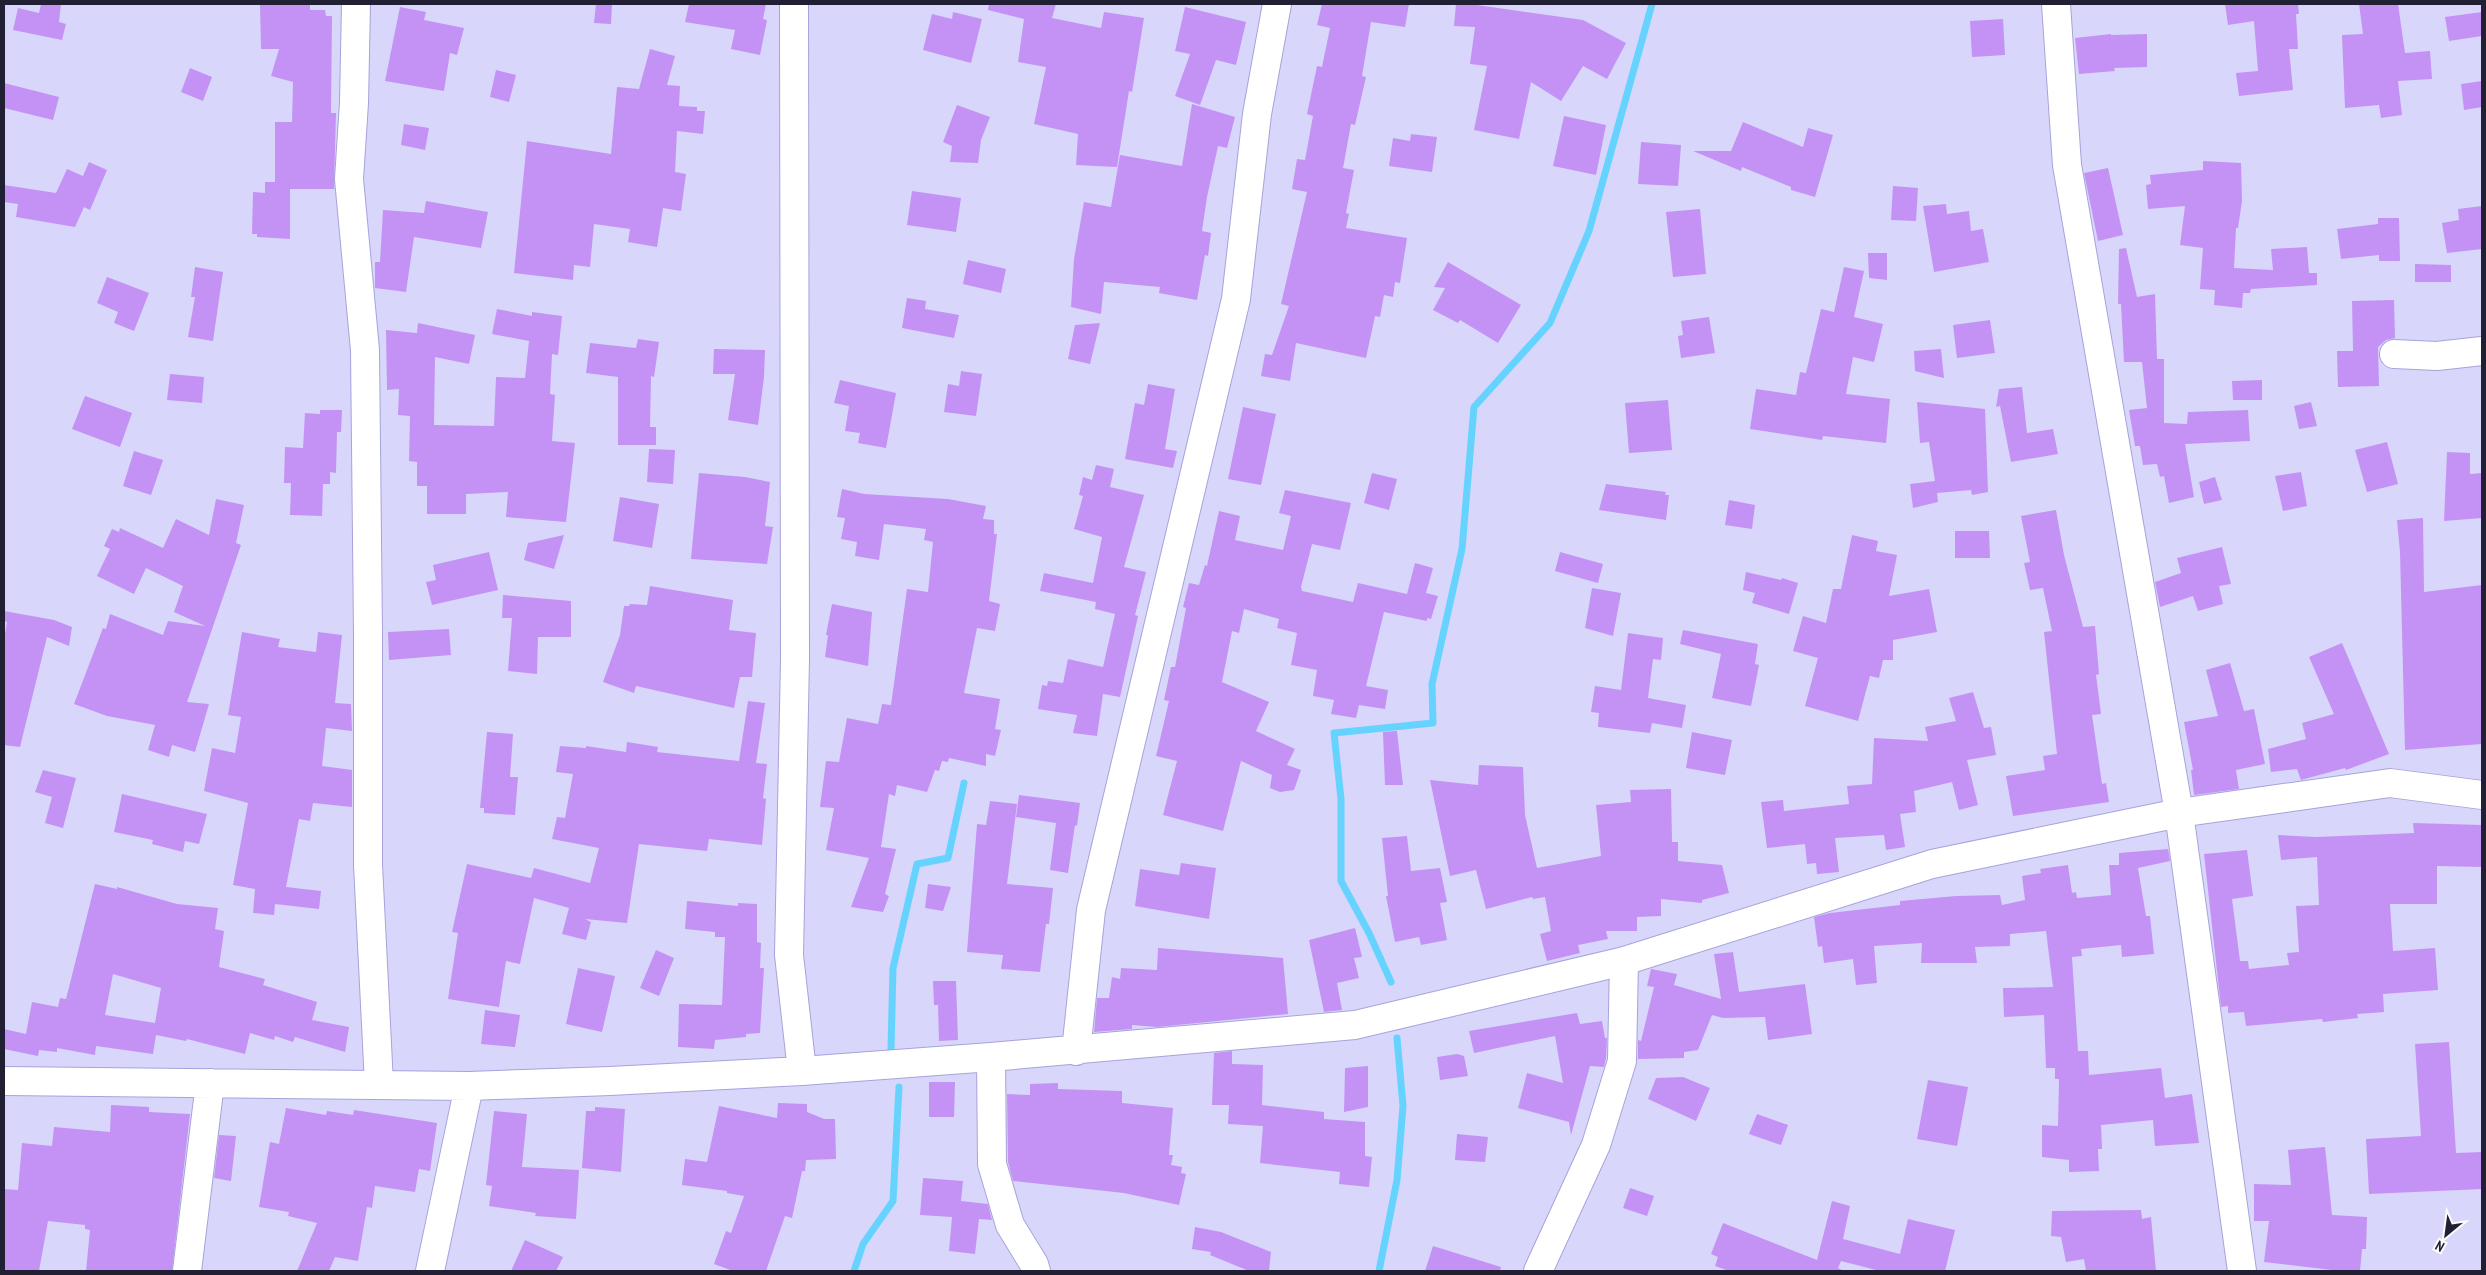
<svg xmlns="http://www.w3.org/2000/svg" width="2486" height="1275" font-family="'PT Sans Narrow',sans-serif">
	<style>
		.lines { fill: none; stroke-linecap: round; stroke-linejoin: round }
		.stream { stroke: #65d3fe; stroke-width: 7 }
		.building { fill: #c492f4; fill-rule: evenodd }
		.minor-casing { stroke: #a6a3db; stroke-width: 30 }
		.minor { stroke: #fff; stroke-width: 28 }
	</style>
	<rect width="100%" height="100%" fill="#d8d7fb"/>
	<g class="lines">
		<!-- stream -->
		<path class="stream" d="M1391 982 1369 933 1341 881V799L1334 733 1433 723 1432 684 1462 549 1474 407 1550 323 1589 231 1652 4
			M891 1049 893 968 917 864 948 858 964 783
			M854 1271 863 1244 893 1201 899 1087
			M1379 1271 1397 1180 1403 1106 1397 1038"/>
	</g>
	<!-- building -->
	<path class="building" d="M41 4H61L59 22 66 24 62 40 13 30 18 8 39 13Z
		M260 4H310V10H325L326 16H332L331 113H336L334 189H290V239L257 237V234H252L253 192 265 193V182H275V122H292L293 82 271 76 279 49H261Z
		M596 4H612L611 24 594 23Z
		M689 4H766L763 19 767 20 760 55 731 49 735 30 685 22Z
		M989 4H1056L1052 18 1101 28 1104 12 1144 18 1132 92 1129 91 1117 167 1076 165 1078 134 1034 124 1046 67 1018 62 1024 19 988 10Z
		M1322 4H1409L1405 27 1371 22 1362 76 1366 77 1355 125 1351 124 1343 168 1354 170 1346 213 1349 214 1346 228 1407 238 1400 283 1395 282 1393 297 1384 295 1380 317 1375 316 1366 358 1296 343 1290 381 1261 376 1265 354 1272 355 1289 306 1281 304 1307 192 1292 189 1297 159 1305 160 1313 116 1307 114 1317 66 1322 67 1330 28 1317 25Z
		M1456 4H1470L1583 20 1626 43 1607 79 1583 66 1561 101 1531 82 1519 139 1474 130 1487 66 1470 64 1475 27 1454 26Z
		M2225 4H2298L2299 14H2296L2298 49H2289L2293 90 2239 96 2236 73 2258 71 2254 21 2228 25Z
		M2359 4H2398L2405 53 2430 51 2432 79 2398 81 2402 115 2381 118 2379 105 2345 108 2342 35 2363 34Z
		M400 7 426 12 424 20 464 28 457 55 450 53 444 91 385 81Z
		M1185 7 1246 22 1236 65 1216 60 1200 105 1175 96 1190 54 1175 51Z
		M953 12 982 19 971 63 923 50 932 14 952 19Z
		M2482 12V36L2449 41 2445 17Z
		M2003 19 2005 55 1972 57 1970 21Z
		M2111 34V35L2147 34V67L2114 68 2115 71 2079 74 2075 38Z
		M650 49 675 56 667 85 680 86 679 106 697 107V111H705L703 134 677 131 675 172 686 174 681 211 663 208 657 247 628 242 630 229 594 224 590 267 574 265 573 280 514 273 527 141 611 154 617 87 639 89Z
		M190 68 212 77 203 101 181 92Z
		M496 70 516 75 509 102 490 97Z
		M2482 81V107L2464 110 2461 84Z
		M4 83 59 97 53 120 4 108Z
		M1192 104 1235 117 1227 148 1218 146 1207 197 1202 231 1211 233 1208 256 1205 255 1197 300 1159 293 1160 287 1104 282 1101 314 1071 307 1074 259 1084 202 1111 207 1120 155 1182 166Z
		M957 105 990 117 981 140 978 163 950 162 952 146 943 142Z
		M1564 116 1606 125 1596 175 1553 166Z
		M1743 122 1803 147 1808 128 1833 135 1815 197 1791 190V187L1742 167 1741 171 1693 151H1731Z
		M404 124 429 128 425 150 401 145Z
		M1411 134 1437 137 1432 172 1389 166 1393 138 1410 141Z
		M1641 142 1681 145 1678 186 1638 184Z
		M2203 161 2241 163 2242 201 2238 228H2236L2234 268 2273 270 2271 249 2307 247 2309 273H2317V285L2251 289 2250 293H2243L2242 308 2214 305 2215 290 2200 289 2203 248 2180 245 2185 206 2148 209 2146 185 2151 184 2150 175 2203 170Z
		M89 162 107 170 90 210 84 207 75 227 16 217 18 204 4 202V185L56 193 67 169 83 176Z
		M2108 168 2123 235 2098 241 2084 173Z
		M1893 186 1918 188 1916 221 1891 220Z
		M912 191 961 198 956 232 907 225Z
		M426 201 488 212 481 248 414 237 406 292 375 288V262H380L383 210 424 213Z
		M1946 204 1947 214 1969 211 1971 231 1983 229 1989 262 1934 272 1923 206Z
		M2482 206V249L2447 253 2442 223 2459 220 2458 209Z
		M1700 209 1706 274 1673 277 1666 212Z
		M2378 218H2399L2400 261H2379V255L2341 259 2337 229 2378 224Z
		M2126 248 2137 297 2155 294 2157 359H2164V423L2187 424 2188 412 2248 410 2250 441 2185 444 2194 497 2169 503 2164 476 2160 477 2157 464 2143 465 2140 446H2135L2129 410 2147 408 2142 362H2124L2121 304H2118L2119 249Z
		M1868 253H1887V280L1869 278Z
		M968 260 1006 269 1001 293 963 284Z
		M1448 262 1521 305 1498 343 1460 320 1458 323 1433 310 1445 288 1434 287Z
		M2415 264 2451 265V282H2415Z
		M195 267 223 272 213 341 188 337 195 297H191Z
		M1844 267 1864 271 1854 317 1883 324 1874 362 1853 357 1846 394 1890 399 1886 443 1823 436 1822 440 1750 429 1756 389 1796 395 1800 372 1806 373 1821 309 1834 312Z
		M107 277 149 293 134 331 114 323 118 312 97 303Z
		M907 298 926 301 925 309 959 315 954 338 902 328Z
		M2394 300 2395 338 2386 340 2378 347 2379 386 2338 387 2337 351H2353L2352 301Z
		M497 309 532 316V312L562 316 558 355 552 354 550 394 555 395 552 441 575 443 566 522 506 517 508 492 466 494V514H427V486H417V462L409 461 410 416 398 415 399 389 387 390 386 330 417 333 418 323 475 335 469 364 435 357 434 425 494 426 496 377 525 378 529 341 492 334Z
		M1709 317 1715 353 1681 358 1678 336 1683 335 1681 321Z
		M1990 320 1995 353 1957 358 1953 325Z
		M1100 323 1090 364 1068 359 1075 325Z
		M638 339 659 342 654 377 651 376 650 427H656V445H618V377L586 373 590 343 636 348Z
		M714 349 765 350 764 377 758 425 728 420 735 374H713Z
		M1941 349 1944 378 1915 371 1914 351Z
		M961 371 982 374 976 416 944 412 948 384 959 386Z
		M170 374 204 377 202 403 167 400Z
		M840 380 896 393 886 448 858 443 860 433 845 431 849 406 834 403Z
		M2262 380V400H2233L2232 381Z
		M1148 384 1175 389 1165 449 1177 451 1173 468 1125 459 1135 403 1144 405Z
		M2022 387 2027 433 2053 429 2058 454 2011 462 2000 406 1996 407 1999 389Z
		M85 396 132 413 120 447 72 429Z
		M1668 400 1672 450 1629 453 1625 403Z
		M1917 402 1985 409 1988 492 1972 495 1971 490 1937 493 1938 502 1913 508 1910 484 1935 481 1929 442 1920 443Z
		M2311 402 2317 426 2299 429 2294 406Z
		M1243 407 1276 414 1261 485 1228 479Z
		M320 410H342L341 432H337L336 473 330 472V484H323L322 516 290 515 291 483H284L285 447 303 448 305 413 320 414Z
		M2387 442 2398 484 2367 492 2355 450Z
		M649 449 675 450 673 484 647 482Z
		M134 451 163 460 151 495 123 486Z
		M2447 452 2470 453V474L2482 473V518L2444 521Z
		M1096 465 1114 469 1110 487 1144 495 1124 567 1146 572 1135 615 1138 616 1120 697 1103 694 1097 736 1073 733 1077 715 1038 709 1042 685 1047 686 1048 681 1063 683 1068 659 1103 667 1115 614 1095 609 1096 602 1040 591 1044 573 1093 583 1102 537 1074 529 1083 496 1079 495 1083 477 1092 480Z
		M2301 472 2307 506 2283 511 2275 476Z
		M699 473 745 477 770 482 765 526 773 527 767 564 691 559Z
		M1372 473 1397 479 1389 510 1364 503Z
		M2215 477 2222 500 2204 504 2199 482Z
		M1606 484 1666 492 1665 495H1669L1666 520 1599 510Z
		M842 489 864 494 948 499 986 506 983 519 994 520V534H997L989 601 1000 604 995 631 977 628 964 693 1000 699 995 729 1001 730 995 756 986 754V766L949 758 948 762 942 761 939 771 935 770 927 792 897 785 895 796 889 794 881 847 896 849 885 894 889 896 883 912 851 907 869 858 826 850 834 808 820 807 826 761 839 762 847 718 878 724 882 704 891 705 907 589 928 592 933 542 924 540 926 529 884 524 879 560 855 556 857 542 841 539 845 518 837 517Z
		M1285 490 1351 503 1340 550 1312 544 1301 587 1302 591 1353 602 1358 583 1407 594 1415 563 1433 568 1426 593 1438 596 1431 619 1427 618V621L1384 612 1366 686 1388 690 1385 709 1359 705 1356 718 1331 714 1334 700 1313 696 1317 670 1291 665 1297 633 1277 628 1279 619 1244 609 1239 633 1232 631 1222 682 1269 702 1256 731 1295 749 1287 765 1301 770 1294 790 1280 792 1270 788 1272 775 1241 761 1223 831 1163 815 1177 761 1156 756 1169 701 1164 700 1171 667H1175L1186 608 1183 607 1189 583 1199 585 1205 565 1207 566 1219 511 1240 516 1235 540 1283 550 1291 516 1279 513Z
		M620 497 659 504 652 548 613 541Z
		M216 499 244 505 236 543 241 545 187 702 209 704 195 752 172 745 169 757 148 750 155 725 107 716 74 704 103 628 106 629 110 614 163 635 168 621 205 626 174 612 183 586 146 568 134 594 97 576 110 549 104 546 112 529 119 532 120 528 163 548 176 519 209 535Z
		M1729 500 1755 505 1752 529 1725 525Z
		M2056 510 2064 555 2083 627 2095 626 2099 674 2096 675 2101 714 2092 715 2102 784 2106 783 2109 802 2013 816 2006 776 2045 770 2043 756 2057 754 2044 632 2052 631 2043 588 2030 590 2024 563 2030 562 2021 516Z
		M2423 518 2424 592 2482 585V744L2405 750 2400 552 2397 520Z
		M1955 531H1989L1990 558H1955Z
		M564 535 554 569 524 560 528 543Z
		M1852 535 1878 541 1876 551 1897 555 1889 596 1929 589 1937 632 1893 640V660H1883L1879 678 1870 676 1858 721 1805 706 1818 658 1793 651 1803 616 1826 623 1833 589H1841Z
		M2222 547 2231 584 2219 586 2223 604 2198 611 2193 596 2160 607 2155 582 2181 573 2177 558Z
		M489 552 498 590 432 605 426 582 436 580 433 565Z
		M1560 552 1603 564 1598 583 1555 571Z
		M1746 572 1781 580 1782 578 1798 583 1789 614 1752 603 1755 593 1743 590Z
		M650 586 733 600 729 630 756 633 752 677H740L734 708 636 686 634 693 603 682 620 635 624 606H629L630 604 647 605Z
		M1592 588 1621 593 1613 636 1585 628Z
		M503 595 571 601V637H538L537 674 508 671 512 618H502Z
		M832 604 872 612 868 666 825 657 828 635H826Z
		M4 611 54 620 72 627 69 646 47 637 20 747 4 745V640L7 622 4 621Z
		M449 629 451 655 389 660 388 632Z
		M1683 630 1758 644 1755 664 1759 665 1751 706 1712 698 1721 654 1680 644Z
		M242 632 280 639 278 647 316 652 318 632 342 635 335 703 351 704 352 731 326 728 322 766 352 770V807L313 803 310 821 299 819 286 887 321 891 319 909 275 904 274 915 253 913 255 889 233 885 248 803 204 791 212 748 235 753 241 717 228 715Z
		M1628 633 1663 638 1661 660 1653 659 1648 698 1686 705 1682 728 1652 723 1650 733 1598 727 1599 713 1591 712 1595 686 1621 690Z
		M2342 643 2389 754 2346 770 2345 768 2301 780 2297 769 2271 772 2268 749 2306 739 2302 723 2334 714 2309 657Z
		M2230 663 2244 711 2254 709 2265 764 2236 770 2239 789 2194 795 2191 770H2193L2184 722 2218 716 2206 670Z
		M1973 692 1984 728 1991 727 1996 755 1967 760 1978 805 1959 810 1952 782 1914 791 1916 812 1900 814 1905 847 1886 850 1884 835 1835 838 1839 872 1817 874 1816 863 1807 864 1805 844 1767 848 1761 802 1783 800 1784 811 1849 804 1847 786 1872 784 1874 738 1928 741 1925 727 1956 721 1949 698Z
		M748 701 765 703 756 763 767 764 763 798 766 799 762 845 709 839 707 851 639 844 627 923 585 919 591 922 586 940 562 934 569 908 534 898 520 964 506 961 499 1007 448 999 458 933 452 932 467 864 531 878 534 868 590 883 599 848 552 839 557 817 565 818 573 774 556 772 560 746 586 748V746L626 752 627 742 658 747 657 752 739 761Z
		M1397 731 1403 785H1385L1383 732Z
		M487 732 513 734 510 777H518L515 815 484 813V808H480Z
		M1692 732 1732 740 1725 775 1686 768Z
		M1479 765 1523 767 1525 815 1537 868 1601 856 1596 805 1631 802 1630 790 1671 789 1672 842H1678V861L1722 865 1729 893 1702 900V903L1661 899V916L1637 917V931H1606L1608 939 1578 945 1580 953 1547 961 1540 934 1551 931 1545 897 1533 899 1532 897 1486 909 1476 870 1450 876 1430 780 1478 785Z
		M43 770 76 778 63 828 45 823 52 797 35 792Z
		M122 794 207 814 199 844 185 841 183 852 152 844 153 840 114 832Z
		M1019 795 1080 803 1077 826 1075 825 1068 873 1050 870 1056 823 1016 817Z
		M990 801 1017 804 1007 884 1053 888 1049 924H1046L1040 972 1001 969 1003 955 967 952 977 824 986 825Z
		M2413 823 2482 825V867L2437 866V904H2390L2393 951 2435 948 2438 990 2383 994 2384 1012 2357 1014 2358 1018 2323 1022 2322 1019 2246 1026 2244 1012 2228 1013V1006L2221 1007 2204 854 2247 850 2253 896 2232 899 2240 961H2248L2249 969 2289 965 2287 953 2299 952 2296 906 2319 905 2317 857 2281 860 2278 835 2316 837 2414 833Z
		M1407 836 1411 871 1440 868 1447 902 1440 903 1447 940 1421 945 1419 937 1395 942 1386 896H1388L1382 838Z
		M2168 849 2170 861 2138 868 2146 916H2150L2154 954 2122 957 2121 945 2081 949 2082 956 2072 957 2078 1051H2088L2089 1075 2161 1068 2165 1098 2192 1094 2199 1143 2155 1146 2153 1120 2101 1125 2102 1149H2098L2099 1171 2069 1172V1160L2042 1157V1125L2058 1126 2059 1079H2055V1068H2046L2044 1015 2004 1017 2003 988 2053 987 2046 931 2010 934V946L1975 947 1977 963H1921L1922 943 1874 946 1877 983 1856 985 1853 959 1824 963 1822 946 1818 947 1814 917 1830 913 1900 905V901L1956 896 2000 895 2002 905 2025 900 2022 876 2041 873 2040 869 2068 865 2072 893 2076 892 2077 898 2111 895 2109 865H2119V853Z
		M1181 863 1216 868 1209 919 1135 906 1140 869 1179 875Z
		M95 884 117 889V887L177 904 218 908 215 929 224 931 219 967 265 979 263 985 317 1002 312 1020 349 1027 345 1052 295 1037 293 1042 275 1036 274 1040 250 1033 245 1054 187 1039 186 1041 156 1035 153 1054 96 1046 95 1055 57 1048V1052L39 1050 38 1056 4 1049V1029L26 1034 32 1002 58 1007 60 998 66 999ZM113 974 161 988 155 1023 105 1015Z
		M928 884 951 887 943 911 925 908Z
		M687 901 738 906V903L757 904V942L761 943 760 968H764L760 1033 746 1034V1037L715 1040 714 1049 678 1047 679 1004 722 1005 725 937H715V932L685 929Z
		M1355 928 1362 957 1354 958 1359 978 1337 983 1342 1010 1324 1012 1309 940Z
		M1158 948 1283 958 1288 1014 1157 1027 1132 1025V1029L1094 1032 1097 998H1109L1112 977 1120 979 1121 968 1157 970Z
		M656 950 674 958 659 996 640 988Z
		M1733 952 1739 992 1805 984 1812 1034 1768 1040 1765 1017 1723 1018 1712 1015 1698 1050 1684 1052V1058L1638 1059V1040L1641 1041 1654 987 1647 986 1651 969 1677 974 1674 985 1721 999 1714 954Z
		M578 968 615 976 602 1032 566 1024Z
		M933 981H956L958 1040 939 1041 938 1005H934Z
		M485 1010 520 1015 515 1047 481 1044Z
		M1577 1013 1580 1024 1602 1021 1605 1038H1607L1606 1058 1604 1067 1590 1066 1571 1135 1569 1122 1518 1108 1527 1073 1563 1083 1555 1036 1474 1053 1469 1031Z
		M2449 1042 2456 1153 2482 1152V1189L2369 1194 2366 1139 2421 1136 2415 1044Z
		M1232 1051V1064L1263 1065 1262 1105 1324 1112V1119L1365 1122V1156L1372 1157 1369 1187 1339 1184 1340 1172 1260 1163 1263 1126 1228 1124 1229 1105H1212L1214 1053Z
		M1457 1054 1464 1056 1468 1076 1440 1080 1437 1057Z
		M1368 1066V1107L1344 1112 1345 1068Z
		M1683 1077 1710 1088 1696 1121 1648 1099 1656 1078Z
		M1928 1080 1968 1087 1957 1146 1917 1139Z
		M929 1082H955L954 1117H929Z
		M1058 1083V1089L1122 1091V1103L1173 1108 1169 1155H1173L1171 1165 1182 1167 1181 1173 1186 1174 1179 1205 1124 1193 1013 1181 1008 1162 1007 1094 1030 1095V1084Z
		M778 1103 807 1104V1112L824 1119H835L836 1159 806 1160 805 1171H802L792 1218 785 1216 766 1271H733L714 1264 726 1231 731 1233 744 1196 727 1193V1191L682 1185 685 1159 707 1162 719 1106 777 1118Z
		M111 1105 149 1107V1112L190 1114 172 1271H86L90 1230 85 1229V1225L48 1221 39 1271H4V1189L18 1190 22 1143 52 1146 54 1127 110 1132Z
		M595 1107 625 1109 621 1172 582 1168 586 1111H595Z
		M286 1108 326 1115 327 1111 353 1115 354 1110 437 1123 430 1171 419 1169 415 1192 375 1186 372 1208 367 1207 358 1261 335 1257 329 1271H297L317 1223 288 1216 289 1212 259 1207 270 1142 279 1144Z
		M494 1111 527 1114 522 1167 579 1170 576 1219 535 1216 536 1213 489 1206 492 1186 486 1185Z
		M1757 1114 1788 1125 1781 1145 1749 1134Z
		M1457 1134 1488 1137 1485 1162 1455 1160Z
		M219 1135 236 1136 231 1181 214 1178Z
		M2325 1147 2332 1215 2367 1217 2366 1249H2362L2360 1271H2340L2264 1262 2269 1221H2254V1184L2291 1185 2288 1150Z
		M923 1178 963 1181 961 1201 988 1204 992 1220 979 1219 975 1254 949 1251 952 1217 920 1215Z
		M1630 1188 1654 1196 1647 1216 1623 1208Z
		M1832 1201 1850 1206 1843 1239 1900 1254 1908 1219 1955 1230 1945 1271H1880L1841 1261 1838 1268 1844 1271H1729L1715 1266 1718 1257 1711 1254 1723 1223 1817 1260Z
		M2141 1210 2142 1219 2151 1217 2156 1271H2086L2084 1259 2066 1262 2061 1237 2051 1236 2052 1211Z
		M1195 1227 1221 1232 1271 1252 1269 1271H1249L1210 1255 1211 1252 1192 1249Z
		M525 1240 563 1257 556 1271H511Z
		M1433 1246 1501 1267 1500 1271H1425Z"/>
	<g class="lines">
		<defs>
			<path id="minor" d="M356 4 354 103 349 179 365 350 368 634V865L379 1084
				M794 4 795 659 789 955 802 1071
				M2056 4 2067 165 2179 813 2242 1271
				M2394 354 2437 356 2482 351
				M1076 1051 1091 910 1236 299 1257 114 1277 4
				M991 1057 992 1164 1010 1225 1034 1264 1036 1271
				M4 1081 469 1086 610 1081 802 1071 991 1057 1355 1025 1624 961 1932 864 2179 813 2390 783 2482 795
				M187 1271 210 1083
				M430 1271 469 1086
				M1538 1271 1596 1145 1622 1061 1624 961"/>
		</defs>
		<!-- minor casing -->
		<use href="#minor" class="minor-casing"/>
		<!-- minor -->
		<use href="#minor" class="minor"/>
	</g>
	<!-- border -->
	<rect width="2486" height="1275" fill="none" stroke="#201f34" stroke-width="10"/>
	<!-- north arrow -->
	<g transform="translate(2446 1235) rotate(209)" stroke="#fcfcfc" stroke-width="4" paint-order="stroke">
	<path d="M0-4L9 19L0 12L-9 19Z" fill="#201f34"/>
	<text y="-8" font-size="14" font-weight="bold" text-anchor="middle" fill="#201f34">N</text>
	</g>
</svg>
